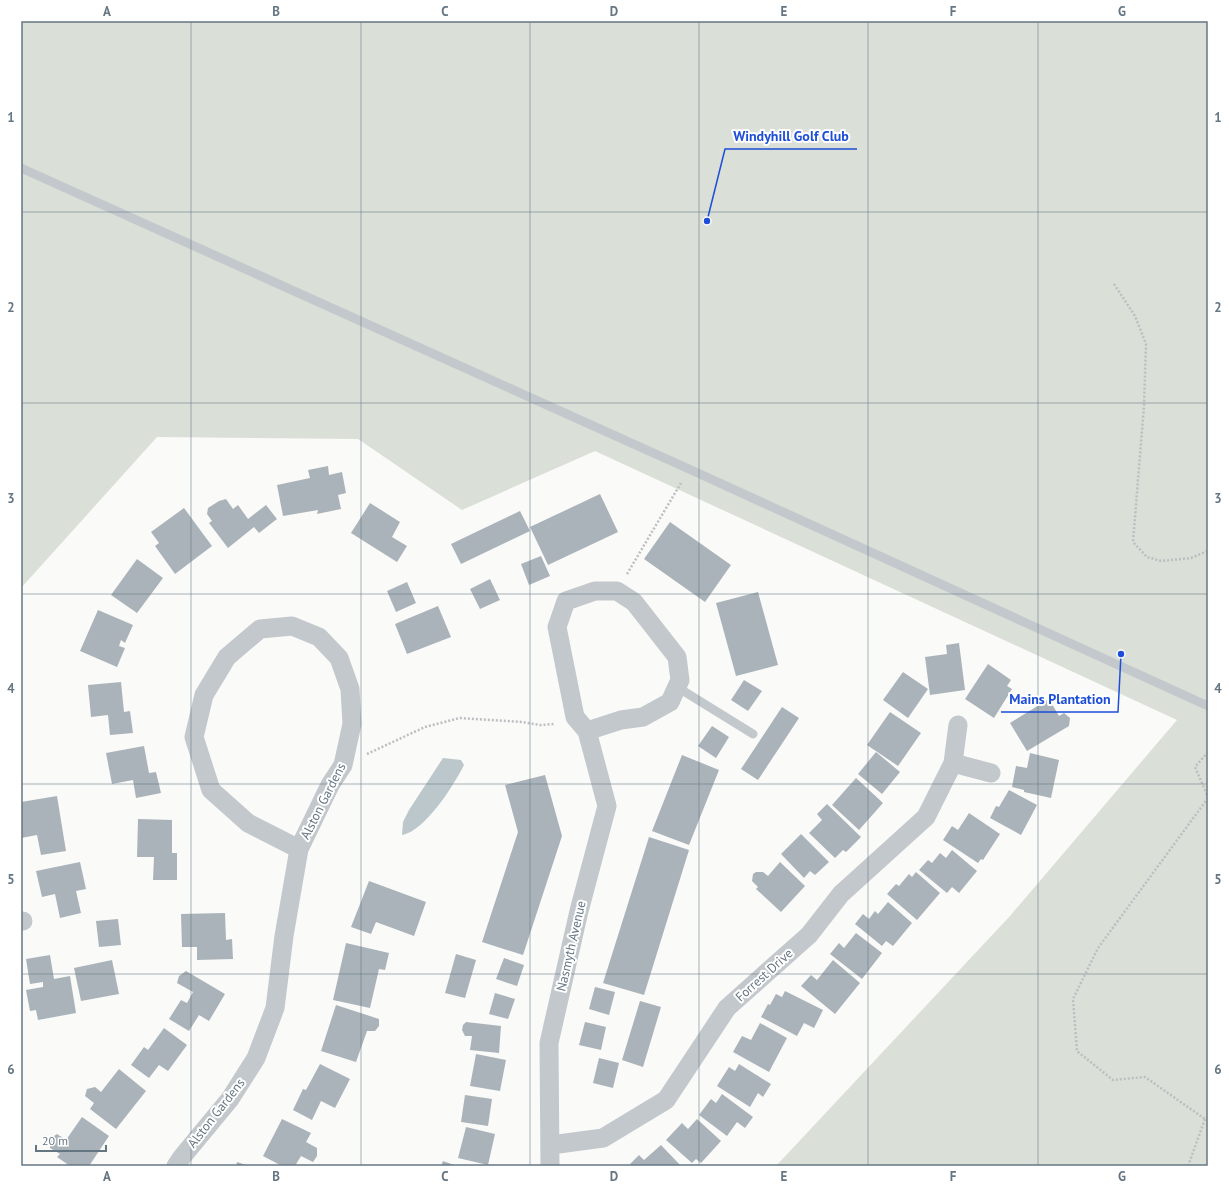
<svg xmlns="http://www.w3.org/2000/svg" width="1229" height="1187" font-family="'PT Sans',sans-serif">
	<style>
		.green { fill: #dadfd7 }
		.water { fill: #bbc7cb }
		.building { fill: #aab3b9 }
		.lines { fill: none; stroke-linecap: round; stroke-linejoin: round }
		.path { stroke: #bbbfc2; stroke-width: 2.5; stroke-dasharray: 2 2; stroke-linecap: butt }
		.service { stroke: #c3c8cc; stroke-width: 9 }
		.minor { stroke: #c3c8cc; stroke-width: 19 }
		.grid { fill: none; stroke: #657683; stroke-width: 1; stroke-opacity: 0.55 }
		.labels { text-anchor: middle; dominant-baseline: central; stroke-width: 4; stroke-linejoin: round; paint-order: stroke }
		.street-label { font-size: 13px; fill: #657683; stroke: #fff }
		.leader { fill: none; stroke: #1d4ed8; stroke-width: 1.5 }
		.callout-dot { fill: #1d4ed8; stroke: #fff; stroke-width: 1.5 }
		.callout-label { font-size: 14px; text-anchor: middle; font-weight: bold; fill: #1d4ed8; stroke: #fff; stroke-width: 4; stroke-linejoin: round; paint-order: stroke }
		.neatline { fill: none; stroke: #657683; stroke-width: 1.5 }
		.grid-label { font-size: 13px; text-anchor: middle; font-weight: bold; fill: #657683 }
	</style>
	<rect width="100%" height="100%" fill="#fafaf8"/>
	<!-- green -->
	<path class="green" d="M21 21H1208V1166H776L1010 916 1177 720 595 451 462 510 358 439 157 437 21 588Z"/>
	<!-- water -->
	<path class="water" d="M443 758 461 760 464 765C454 785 425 831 402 835L403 822 409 810Z"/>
	<!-- building -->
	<path class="building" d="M328 466 329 475 342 472 346 493 338 495 341 509 317 514 318 510 283 516 277 485 310 478 308 470Z
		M600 494 618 532 548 565 530 527Z
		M226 499 233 509 238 505 248 519 266 505 277 519 259 533 254 527 228 548 209 523 212 521 207 514 208 508 219 501Z
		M370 503 400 522 392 537 407 546 397 562 351 533Z
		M184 508 212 546 175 574 155 546 159 543 151 532Z
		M520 511 530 531 461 564 451 544Z
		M670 522 731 565 705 602 644 559Z
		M541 556 550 576 529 585 521 564Z
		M137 559 163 578 137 613 111 595Z
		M490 579 500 600 480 609 470 589Z
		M407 582 416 603 396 612 387 591Z
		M758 592 778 665 736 676 716 603Z
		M438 606 451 637 407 654 395 624Z
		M98 610 133 625 125 643 121 640 119 646 125 648 117 667 80 651Z
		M959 643 965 690 930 695 925 657 947 654 946 645Z
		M988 664 1011 680 1007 686 1012 689 994 718 965 699Z
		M903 672 928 689 908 718 883 700Z
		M744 680 762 691 748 711 731 700Z
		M121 682 124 712 130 711 133 733 110 735 108 715 91 717 88 685Z
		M1049 699 1059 716 1064 713 1070 718 1069 726 1027 751 1010 723Z
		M782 707 799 718 758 780 741 769Z
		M890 712 921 733 898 766 867 745Z
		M712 726 729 737 716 758 698 746Z
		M144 746 149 773 156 772 161 793 136 798 133 780 112 784 106 753Z
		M876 752 900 772 882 794 858 774Z
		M1030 753 1059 760 1051 798 1024 792V790L1012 787 1016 766 1027 768Z
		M682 755 719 770 689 845 652 831Z
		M545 775 562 836 523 955 482 942 518 832 505 785Z
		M856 778 883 803 859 830 832 805Z
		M1009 790 1037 805 1021 835 990 818 996 806 999 807Z
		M57 796 66 851 41 855 37 835 21 838V802Z
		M827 804 861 837 846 852 843 850 835 858 809 833 822 820 817 814Z
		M969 813 1000 834 983 860 981 859 978 863 943 840 952 826 958 830Z
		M138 819 172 820V853H177V880H153L154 857H137Z
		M801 834 829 862 815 875 810 871 804 878 781 854Z
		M649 837 689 850 644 995 603 983Z
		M952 850 977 871 959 893 952 887 947 893 919 870 928 860 932 863 940 853 946 858Z
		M80 862 86 889 76 891 81 913 60 918 55 894 42 897 36 871Z
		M780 862 805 886 781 912 756 889 758 887 752 881 753 874 756 872H763L768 876Z
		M916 872 940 893 917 920 887 894 896 884 899 886 909 874 912 877Z
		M369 881 426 902 414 936 376 922 371 934 351 927Z
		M888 902 912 923 893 946 886 941 882 946 855 924 863 914 869 919 875 911 878 914Z
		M225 913 226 940 232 939 233 959 197 960V947H182L181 914Z
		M118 919 121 945 99 947 96 921Z
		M856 933 882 953 862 979 830 954 839 943 844 948Z
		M346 943 389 953 385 970 379 969 370 1008 333 1000Z
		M456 954 476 960 465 998 445 993Z
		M50 955 54 979 70 976 76 1013 38 1020 36 1010 30 1011 26 990 43 987V982L30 984 26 959Z
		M504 958 524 965 517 986 496 979Z
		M112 960 119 994 81 1001 74 968Z
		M833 960 860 983 835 1014 801 986 811 975 817 980Z
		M186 971 225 994 209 1021 199 1015 189 1031 169 1019 181 1000 187 1003 193 992 177 983 179 976Z
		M595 987 615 992 609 1015 589 1009Z
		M785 991 823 1010 814 1028 804 1023 797 1036 761 1017 768 1004 770 1005 776 994 782 997Z
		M495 993 515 999 508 1019 489 1014Z
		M640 1001 661 1007 643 1067 622 1060Z
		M336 1005 379 1019V1026L375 1031H367L356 1062 321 1051Z
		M466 1022 501 1026 499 1053 470 1050 472 1036H465L462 1030 463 1025Z
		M585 1022 606 1027 601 1050 579 1045Z
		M760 1023 787 1038 769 1072 733 1052 742 1036 751 1040Z
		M164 1028 187 1045 168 1071 159 1065 149 1078 131 1065 144 1047 148 1050Z
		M476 1054 506 1060 500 1091 470 1086Z
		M599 1058 619 1063 613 1088 593 1083Z
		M320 1064 350 1079 335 1108 321 1101 312 1120 293 1110 303 1089 306 1090Z
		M739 1064 771 1084 763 1097 758 1093 750 1107 717 1086 729 1067 735 1071Z
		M119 1069 146 1091 116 1129 90 1109 94 1103 85 1096 87 1089 95 1087 101 1092Z
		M722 1094 753 1117 745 1128 737 1122 727 1136 699 1115 711 1099 716 1103Z
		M465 1095 492 1099 488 1126 461 1122Z
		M82 1117 109 1136 89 1166H70L57 1157 60 1154 50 1148V1139L57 1134 66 1140Z
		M282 1119 311 1133 306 1142 317 1148V1156L313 1162 301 1156 295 1166H282L263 1156Z
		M697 1119 721 1141 701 1163 696 1159 692 1163 666 1140 682 1123 688 1129Z
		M466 1127 495 1134 488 1165 458 1158Z
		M661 1145 681 1166H632L630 1164 639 1155 644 1160Z
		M443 1161 457 1166H441Z
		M237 1162 249 1166H236Z"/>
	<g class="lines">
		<!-- path -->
		<path class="path" d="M1114 284 1135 316 1146 344 1144 406 1133 542 1147 557 1161 561 1191 558 1208 551
			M627 574 681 483
			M1208 752 1195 767 1208 797
			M367 754 425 727 460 718 522 722 540 725 555 724
			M1208 798 1098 948 1073 999 1077 1051 1113 1080 1145 1077 1205 1119 1208 1120
			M1188 1166 1205 1119"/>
		<!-- service -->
		<path class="service" d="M21 168 689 469 1208 706
			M677 687 753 734"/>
		<!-- minor -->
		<path class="minor" d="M595 591H617L634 602 677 657 680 680 670 702 643 717 621 720 587 731 575 717 557 627 566 601Z
			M292 626 319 637 339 658 350 689 352 724 343 765 330 785 299 849 248 823 211 790 194 737 204 695 227 657 260 629Z
			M953 763 991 773
			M21 921H23
			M551 1145 603 1138 666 1100 727 1008 809 935 841 894 926 817 953 763 958 725
			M176 1166 182 1157 230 1099 256 1058 275 1008 284 936 299 849
			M550 1166 549 1043 579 911 607 806 587 731"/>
	</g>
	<!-- grid -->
	<path class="grid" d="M191 21V1166M361 21V1166M530 21V1166M699 21V1166M868 21V1166M1038 21V1166M21 212H1208M21 403H1208M21 594H1208M21 784H1208M21 974H1208"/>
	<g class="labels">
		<!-- street labels -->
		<g class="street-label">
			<text transform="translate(323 801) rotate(-63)">Alston Gardens</text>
			<text transform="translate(571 946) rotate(-77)">Nasmyth Avenue</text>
			<text transform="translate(764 975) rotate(-42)">Forrest Drive</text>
			<text transform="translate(216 1113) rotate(-52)">Alston Gardens</text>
		</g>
	</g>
	<!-- callouts -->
	<path class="leader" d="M707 221L725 149H857M1121 654L1118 712H1001"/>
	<g class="callout-dot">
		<circle cx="707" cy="221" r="4"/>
		<circle cx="1121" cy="654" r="4"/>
	</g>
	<g class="callout-label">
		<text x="791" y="141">Windyhill Golf Club</text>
		<text x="1060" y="704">Mains Plantation</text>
	</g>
	<!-- border -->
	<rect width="1229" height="1187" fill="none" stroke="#ffffff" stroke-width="44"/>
	<!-- scale -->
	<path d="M36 1145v6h70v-6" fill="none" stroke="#657683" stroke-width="2"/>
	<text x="42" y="1145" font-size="12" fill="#657683" stroke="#ffffff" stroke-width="3" paint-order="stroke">20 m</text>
	<rect x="22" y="22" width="1185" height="1143" class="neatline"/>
	<g class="grid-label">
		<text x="107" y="16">A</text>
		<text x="276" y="16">B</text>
		<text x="445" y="16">C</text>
		<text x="614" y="16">D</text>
		<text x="784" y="16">E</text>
		<text x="953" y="16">F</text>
		<text x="1122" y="16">G</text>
		<text x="11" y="122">1</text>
		<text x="1218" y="122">1</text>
		<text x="11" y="312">2</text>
		<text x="1218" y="312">2</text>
		<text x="11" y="503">3</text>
		<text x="1218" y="503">3</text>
		<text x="11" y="693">4</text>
		<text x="1218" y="693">4</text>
		<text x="11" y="884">5</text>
		<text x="1218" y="884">5</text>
		<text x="11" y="1074">6</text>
		<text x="1218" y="1074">6</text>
		<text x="107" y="1181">A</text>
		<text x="276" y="1181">B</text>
		<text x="445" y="1181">C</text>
		<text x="614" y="1181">D</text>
		<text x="784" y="1181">E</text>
		<text x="953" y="1181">F</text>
		<text x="1122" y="1181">G</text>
	</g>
</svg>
